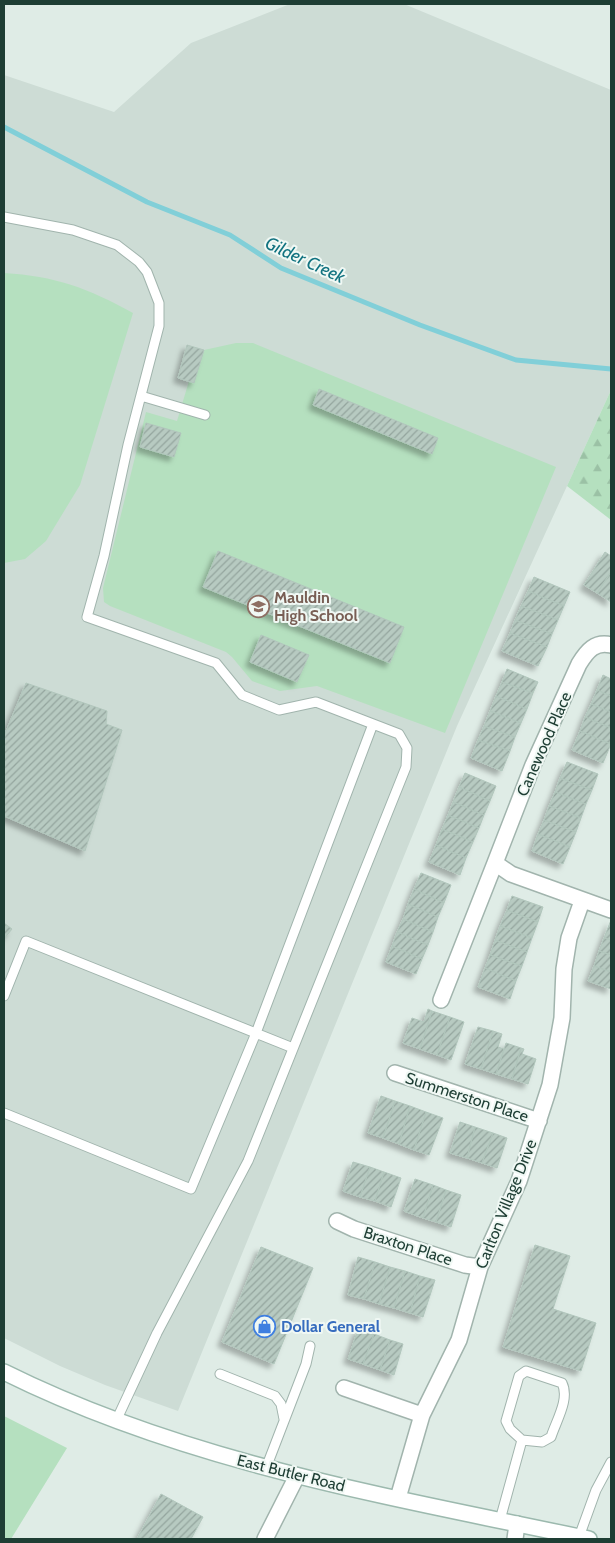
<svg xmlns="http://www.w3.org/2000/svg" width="615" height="1543" font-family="Cabin,sans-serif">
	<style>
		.built { fill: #cddcd5 }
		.green { fill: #b5e0bf }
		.forest { fill: url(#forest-firs) }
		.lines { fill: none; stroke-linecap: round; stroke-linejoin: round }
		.stream { stroke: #81cfd8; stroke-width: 5 }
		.building { fill: url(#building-hatch); stroke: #b1c6bc; filter: url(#shadow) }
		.lane-casing { stroke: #a1b4ad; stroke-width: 11 }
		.street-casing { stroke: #a1b4ad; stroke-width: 18 }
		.secondary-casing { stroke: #9cb9ae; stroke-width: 18 }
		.lane { stroke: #fff; stroke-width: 9 }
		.street { stroke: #fff; stroke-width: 15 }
		.secondary { stroke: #fff; stroke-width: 15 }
		.labels { text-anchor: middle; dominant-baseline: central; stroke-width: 4; stroke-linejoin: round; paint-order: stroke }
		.education-label { font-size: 16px; font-weight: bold; fill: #785e54; stroke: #f0f8f4; text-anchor: start }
		.street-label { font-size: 16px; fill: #1e3e34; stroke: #f0f8f4 }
		.shop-label { font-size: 16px; font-weight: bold; fill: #366cbe; stroke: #f0f8f4; text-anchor: start }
		.water-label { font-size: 18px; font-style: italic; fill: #127380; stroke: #f0f8f4 }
	</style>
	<defs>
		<pattern id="forest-firs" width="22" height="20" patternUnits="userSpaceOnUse" patternTransform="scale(1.25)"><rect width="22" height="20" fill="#b5e0bf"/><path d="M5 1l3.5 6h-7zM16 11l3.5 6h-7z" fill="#9bc1a5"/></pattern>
		<pattern id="building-hatch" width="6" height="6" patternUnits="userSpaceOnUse" patternTransform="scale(1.25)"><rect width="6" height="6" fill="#b7cac1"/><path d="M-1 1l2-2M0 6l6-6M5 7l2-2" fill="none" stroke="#94a59e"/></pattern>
		<filter id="shadow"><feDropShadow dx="-4.5" dy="4.5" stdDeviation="2.5" flood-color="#0004"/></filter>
	</defs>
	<rect width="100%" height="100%" fill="#dfece6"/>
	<!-- built -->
	<path class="built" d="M290 4H404L611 90V390L457 726 178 1411 105 1385 60 1366 4 1338V75L114 112 191 43Z"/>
	<!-- green -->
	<path class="green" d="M4 273C55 276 88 288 133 313L80 485 46 541 25 559 4 563Z
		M236 343H253L556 467 445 733 317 686 280 691 252 681 232 657 226 652 110 606 104 602 103 588 146 412 177 421 189 381 194 383 204 350Z
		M4 1416 67 1448 11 1539H4Z"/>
	<!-- forest -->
	<path class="forest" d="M611 390V520L567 486Z"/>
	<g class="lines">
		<!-- stream -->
		<path class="stream" d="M4 127 147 202 230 235 281 268 420 325 516 360 611 369"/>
	</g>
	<!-- building -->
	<path class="building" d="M187 345 204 350 194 383 178 378Z
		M319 389 438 438 432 454 313 405Z
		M146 423 181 433 174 457 140 447Z
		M218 551 404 627 390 663 203 587Z
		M605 552 611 556V572L597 593 584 585Z
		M611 572V602L597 593Z
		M534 577 570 592 564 606 528 591Z
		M528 591 564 606 558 620 521 606Z
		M521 606 558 620 552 634 515 620Z
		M515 620 552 634 547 647 510 633Z
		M510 633 547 647 538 666 502 651Z
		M261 635 309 655 297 682 250 662Z
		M507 669 538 682 533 693 502 682Z
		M603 675 611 679V696L597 690Z
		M502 682 533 693 527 709 496 696Z
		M26 683 107 711 106 724 122 730 85 851 4 816V736Z
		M597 690 611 696V712L591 704Z
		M496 696 527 709 521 723 490 711Z
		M591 704 611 712V728L585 717Z
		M490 711 521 723 515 737 484 726Z
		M585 717 611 728V744L580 731Z
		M484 726 515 737 510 751 478 740Z
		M580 731 611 744 603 763 572 750Z
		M478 740 510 751 502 771 471 758Z
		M567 762 598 774 592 790 560 778Z
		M465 773 496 786 490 801 459 787Z
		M560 778 592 790 586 804 555 792Z
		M459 787 490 801 484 815 453 802Z
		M555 792 586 804 581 818 549 806Z
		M453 802 484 815 479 828 448 815Z
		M549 806 581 818 576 832 544 820Z
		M448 815 479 828 473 842 442 829Z
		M544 820 576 832 570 847 538 834Z
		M442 829 473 842 466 858 436 845Z
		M538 834 570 847 563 864 532 851Z
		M436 845 466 858 460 875 429 862Z
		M421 873 451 885 444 903 414 889Z
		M414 889 444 903 438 917 408 904Z
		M512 896 543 907 538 922 507 910Z
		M408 904 438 917 433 932 403 919Z
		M507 910 538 922 532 938 500 926Z
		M403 919 433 932 428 945 397 932Z
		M611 920V940L604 938Z
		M4 923 12 929 4 939Z
		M500 926 532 938 527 952 495 940Z
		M397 932 428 945 422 959 392 946Z
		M604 938 611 940V955L599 951Z
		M495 940 527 952 522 966 490 955Z
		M392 946 422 959 416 974 386 962Z
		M599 951 611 955V972L594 966Z
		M490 955 522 966 516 981 485 968Z
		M594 966 611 972V989L588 981Z
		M485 968 516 981 510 999 478 987Z
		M428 1009 432 1011 420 1049 403 1043 412 1018 424 1022Z
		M432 1011 450 1017 437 1055 420 1049Z
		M450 1017 464 1022 451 1060 437 1055Z
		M478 1027 493 1031 481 1069 465 1064Z
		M493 1031 502 1034 498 1047 504 1049 496 1074 481 1069Z
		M506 1043 521 1048 512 1079 496 1074Z
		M521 1048 524 1049 522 1054 536 1059 528 1084 512 1079Z
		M381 1096 395 1101 383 1138 368 1133Z
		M395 1101 410 1106 399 1144 383 1138Z
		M410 1106 426 1112 414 1150 399 1144Z
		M426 1112 443 1118 429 1155 414 1150Z
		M460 1122 475 1127 467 1158 450 1153Z
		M475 1127 493 1133 482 1163 467 1158Z
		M493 1133 507 1138 497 1168 482 1163Z
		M353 1162 370 1167 360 1197 343 1191Z
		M370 1167 384 1172 375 1201 360 1197Z
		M384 1172 401 1178 391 1207 375 1201Z
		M415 1179 433 1185 423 1218 404 1211Z
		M433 1185 446 1190 436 1222 423 1218Z
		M446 1190 461 1195 451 1227 436 1222Z
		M535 1245 570 1256 553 1309 596 1323 581 1371 503 1347Z
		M261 1247 313 1268 274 1364 222 1342Z
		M358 1257 375 1262 364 1299 348 1295Z
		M375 1262 390 1267 379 1304 364 1299Z
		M390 1267 405 1271 394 1308 379 1304Z
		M405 1271 420 1276 410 1313 394 1308Z
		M420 1276 435 1280 423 1317 410 1313Z
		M358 1329 374 1334 363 1364 348 1359Z
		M374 1334 390 1340 380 1370 363 1364Z
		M390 1340 403 1344 394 1375 380 1370Z
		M161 1494 203 1517 191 1539H137Z"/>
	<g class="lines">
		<defs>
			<path id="lane" d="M4 217 73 230 117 245 139 262 147 272 159 303V326L128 445 104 556 87 617 216 663 242 695 279 710 316 702 399 734 407 748 406 767 248 1161 157 1333 116 1421
				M141 396 205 415
				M4 996 26 941 293 1048
				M4 1113 191 1189 256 1033 373 724
				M220 1374 275 1396 281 1404 284 1419
				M266 1468 306 1364 310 1346
				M500 1520 522 1440 510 1429 506 1421 519 1376 526 1371 562 1383C570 1399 556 1421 551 1437L542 1442 522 1440
				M579 1537 596 1490 611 1462"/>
			<path id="street" d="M611 645C595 641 587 651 579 664L533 765 495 863 511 874 611 910
				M441 1000 495 863
				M395 1073 539 1121
				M337 1221 354 1229 465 1265 480 1267
				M344 1388 422 1415
				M398 1498 422 1415 459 1340 480 1267 519 1181 550 1085 562 1018 564 969 569 938 582 901
				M265 1539 297 1476
				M515 1539 517 1524"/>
			<path id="secondary" d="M4 1372C187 1463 391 1497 589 1539"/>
		</defs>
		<!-- lane casing -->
		<use href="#lane" class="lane-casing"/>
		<!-- street casing -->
		<use href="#street" class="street-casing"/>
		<!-- secondary casing -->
		<use href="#secondary" class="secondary-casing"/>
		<!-- lane -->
		<use href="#lane" class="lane"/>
		<!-- street -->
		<use href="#street" class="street"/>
		<!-- secondary -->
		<use href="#secondary" class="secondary"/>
	</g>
	<!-- icons -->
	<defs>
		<symbol id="school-ring" viewBox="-11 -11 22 22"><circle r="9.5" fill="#f0f8f4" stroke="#8d6e63" stroke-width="1.5"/><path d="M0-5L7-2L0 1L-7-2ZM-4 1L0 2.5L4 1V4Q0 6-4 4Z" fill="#8d6e63"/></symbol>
		<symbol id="shop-ring" viewBox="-11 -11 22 22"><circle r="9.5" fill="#f0f8f4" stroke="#3f7fe0" stroke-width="1.5"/><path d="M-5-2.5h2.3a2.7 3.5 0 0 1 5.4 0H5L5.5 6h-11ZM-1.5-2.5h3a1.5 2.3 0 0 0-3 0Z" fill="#3f7fe0"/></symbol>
	</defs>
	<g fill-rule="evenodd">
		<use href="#school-ring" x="246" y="594" width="25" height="25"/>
		<use href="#shop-ring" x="252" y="1314" width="25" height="25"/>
	</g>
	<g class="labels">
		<!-- education labels -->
		<g class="education-label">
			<text x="274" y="597">Mauldin<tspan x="274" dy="18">High School</tspan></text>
		</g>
		<!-- street labels -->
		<g class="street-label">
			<text transform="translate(544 744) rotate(-66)">Canewood Place</text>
			<text transform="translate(467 1097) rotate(18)">Summerston Place</text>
			<text transform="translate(506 1204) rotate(-68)">Carlton Village Drive</text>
			<text transform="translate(408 1246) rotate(18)">Braxton Place</text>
			<text transform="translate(291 1473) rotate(14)">East Butler Road</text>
		</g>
		<!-- shop labels -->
		<g class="shop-label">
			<text x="281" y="1326">Dollar General</text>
		</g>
		<!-- water labels -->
		<g class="water-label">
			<text transform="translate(305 260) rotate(25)">Gilder Creek</text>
		</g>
	</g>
	<!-- border -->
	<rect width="615" height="1543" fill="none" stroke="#1e3e34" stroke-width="10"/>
</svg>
